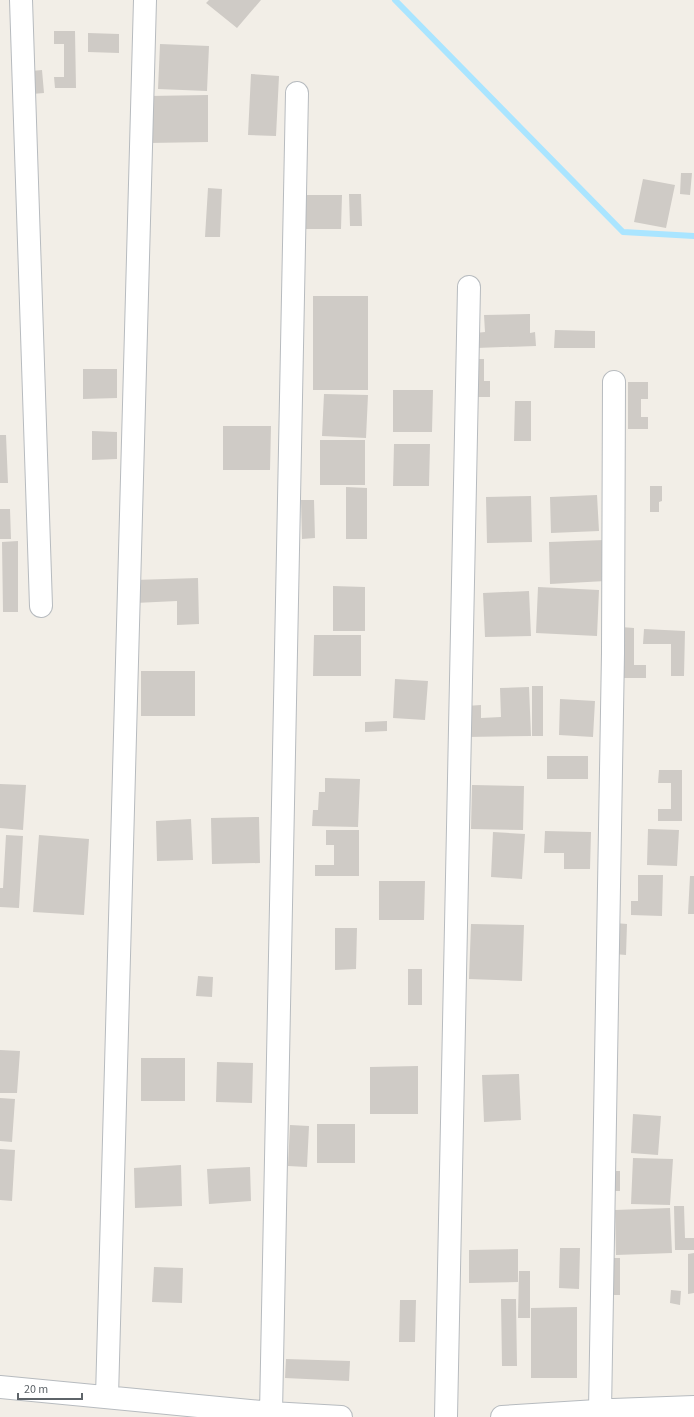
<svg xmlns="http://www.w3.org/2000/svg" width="694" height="1417" font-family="'Source Sans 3',sans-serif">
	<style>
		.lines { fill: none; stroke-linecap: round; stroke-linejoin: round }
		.stream { stroke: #aae5ff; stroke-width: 6 }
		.building { fill: #cfcbc6 }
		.minor-casing { stroke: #b7bbbf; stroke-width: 24 }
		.minor { stroke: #fff; stroke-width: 22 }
	</style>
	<rect width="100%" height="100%" fill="#f2eee7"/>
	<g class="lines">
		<!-- stream -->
		<path class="stream" d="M395 0 623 232 694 236"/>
	</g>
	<!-- building -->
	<path class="building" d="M209 0H261L237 28 206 3Z
		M54 31H75L76 88H55L54 77H64V44H54Z
		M88 33 119 34V53L88 52Z
		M160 44 209 46 207 91 158 89Z
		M42 70 44 93 32 94 31 71Z
		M251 74 279 76 276 136 248 135Z
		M208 95V142L149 143V96Z
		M681 173H692L690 195 680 194Z
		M643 179 675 185 666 228 634 222Z
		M208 188 222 189 220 237H205Z
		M349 194H361L362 226H350Z
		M305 195H342L341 229H305Z
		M313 296H368V390H313Z
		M530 314V333L535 332 536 346 476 348 475 333 485 332 484 315Z
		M555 330 595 331V348H554Z
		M474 359H484V381H490V397H473Z
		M83 369H117V398L83 399Z
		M628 382H648V399H641V417H648V429H628Z
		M393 390H433L432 432H393Z
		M324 394 368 395 366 438 322 436Z
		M515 401H531V441H514Z
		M223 426H271L270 470H223Z
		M92 431 117 432V459L92 460Z
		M0 435H6L8 483H0Z
		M320 440H365V485H320Z
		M394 444H430L429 486H393Z
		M650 486H662V501L659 502V512H650Z
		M346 487 367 488V539H346Z
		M597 495 599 531 551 533 550 497Z
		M531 496 532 542 487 543 486 497Z
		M301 500H314L315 538 302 539Z
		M0 509H10L11 539H0Z
		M605 540 606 581 550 584 549 542Z
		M18 541V612H3L2 542Z
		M198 578 199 624 177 625V601L135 603 134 580Z
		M333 586 365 587V631H333Z
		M538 587 599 590 597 636 536 633Z
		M529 591 531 636 485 637 483 593Z
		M621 627 634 628V665H646V678H621Z
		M644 629 685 631 684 676H671V644H643Z
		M314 635H361V676H313Z
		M141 671H195V716H141Z
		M395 679 428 681 425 720 393 718Z
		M532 686H543V736H532Z
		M529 687 531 736 467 737 466 706 481 705V718L501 717 500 688Z
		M560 699 595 701 593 737 559 735Z
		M387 721V731L365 732V722Z
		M547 756H588V779H547Z
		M659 770H682V821H658V809H671V783H658Z
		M325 778 360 779 358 827 312 826 313 810H318L319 792H325Z
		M0 784 26 785 23 830 0 828Z
		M472 785 524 786 523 830 471 829Z
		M259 817 260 863 212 864 211 818Z
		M191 819 193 860 157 861 156 821Z
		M648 829 679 830 677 866 647 865Z
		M326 830H359V876H315V865H334V845H326Z
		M545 831 591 832 590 869H564V853H544Z
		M493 832 525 834 522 879 491 877Z
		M6 835 23 836 19 908 0 907V888H3Z
		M39 835 89 839 84 915 33 912Z
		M638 875H663L662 916 631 915V901H638Z
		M690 876H694V914H688Z
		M379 881H425L424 920H379Z
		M615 923 627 924 626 955 614 954Z
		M471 924 524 925 522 981 469 979Z
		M335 928H357L356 969 335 970Z
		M408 969H422V1005H408Z
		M198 976 213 977 212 997 196 996Z
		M0 1050 20 1051 17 1093H0Z
		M141 1058H185V1101H141Z
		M217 1062 253 1063 252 1103 216 1102Z
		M418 1066V1114H370V1067Z
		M519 1074 521 1120 484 1122 482 1075Z
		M0 1098 15 1099 12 1142 0 1141Z
		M633 1114 661 1116 658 1155 631 1153Z
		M317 1124H355V1163H317Z
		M290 1125 309 1126 307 1167 288 1166Z
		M0 1149 15 1150 12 1201 0 1200Z
		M633 1158 673 1159 670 1205 631 1204Z
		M181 1165 182 1206 135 1208 134 1168Z
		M250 1167 251 1201 209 1204 207 1169Z
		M608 1171H620V1191H608Z
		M674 1206H684L685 1238H694V1250H675Z
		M670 1208 672 1253 616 1255 615 1210Z
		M560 1248H580L579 1289 559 1288Z
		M518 1249V1282L469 1283V1250Z
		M694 1253V1293L688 1294V1254Z
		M606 1258H620V1295H606Z
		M154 1267 183 1268 182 1303 152 1302Z
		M519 1271H530V1318H518Z
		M671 1290 681 1291 680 1305 670 1303Z
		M501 1299H516L517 1366H502Z
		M400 1300H416L415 1342H399Z
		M577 1307V1378H531V1308Z
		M286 1359 350 1361 349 1381 285 1378Z"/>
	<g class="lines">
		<defs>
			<path id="minor" d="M21 0 41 606
				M0 1387 271 1413 341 1417
				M107 1397 145 0
				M600 1411 613 653 614 382
				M271 1413 297 93
				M446 1417 469 287
				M502 1417 613 1410 694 1407"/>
		</defs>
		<!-- minor casing -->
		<use href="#minor" class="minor-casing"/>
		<!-- minor -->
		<use href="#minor" class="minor"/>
	</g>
	<!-- scale -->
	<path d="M18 1393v6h64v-6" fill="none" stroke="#5e6469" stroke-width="2"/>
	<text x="24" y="1393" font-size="12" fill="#5e6469" stroke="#ffffff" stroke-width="3" paint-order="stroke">20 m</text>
</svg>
